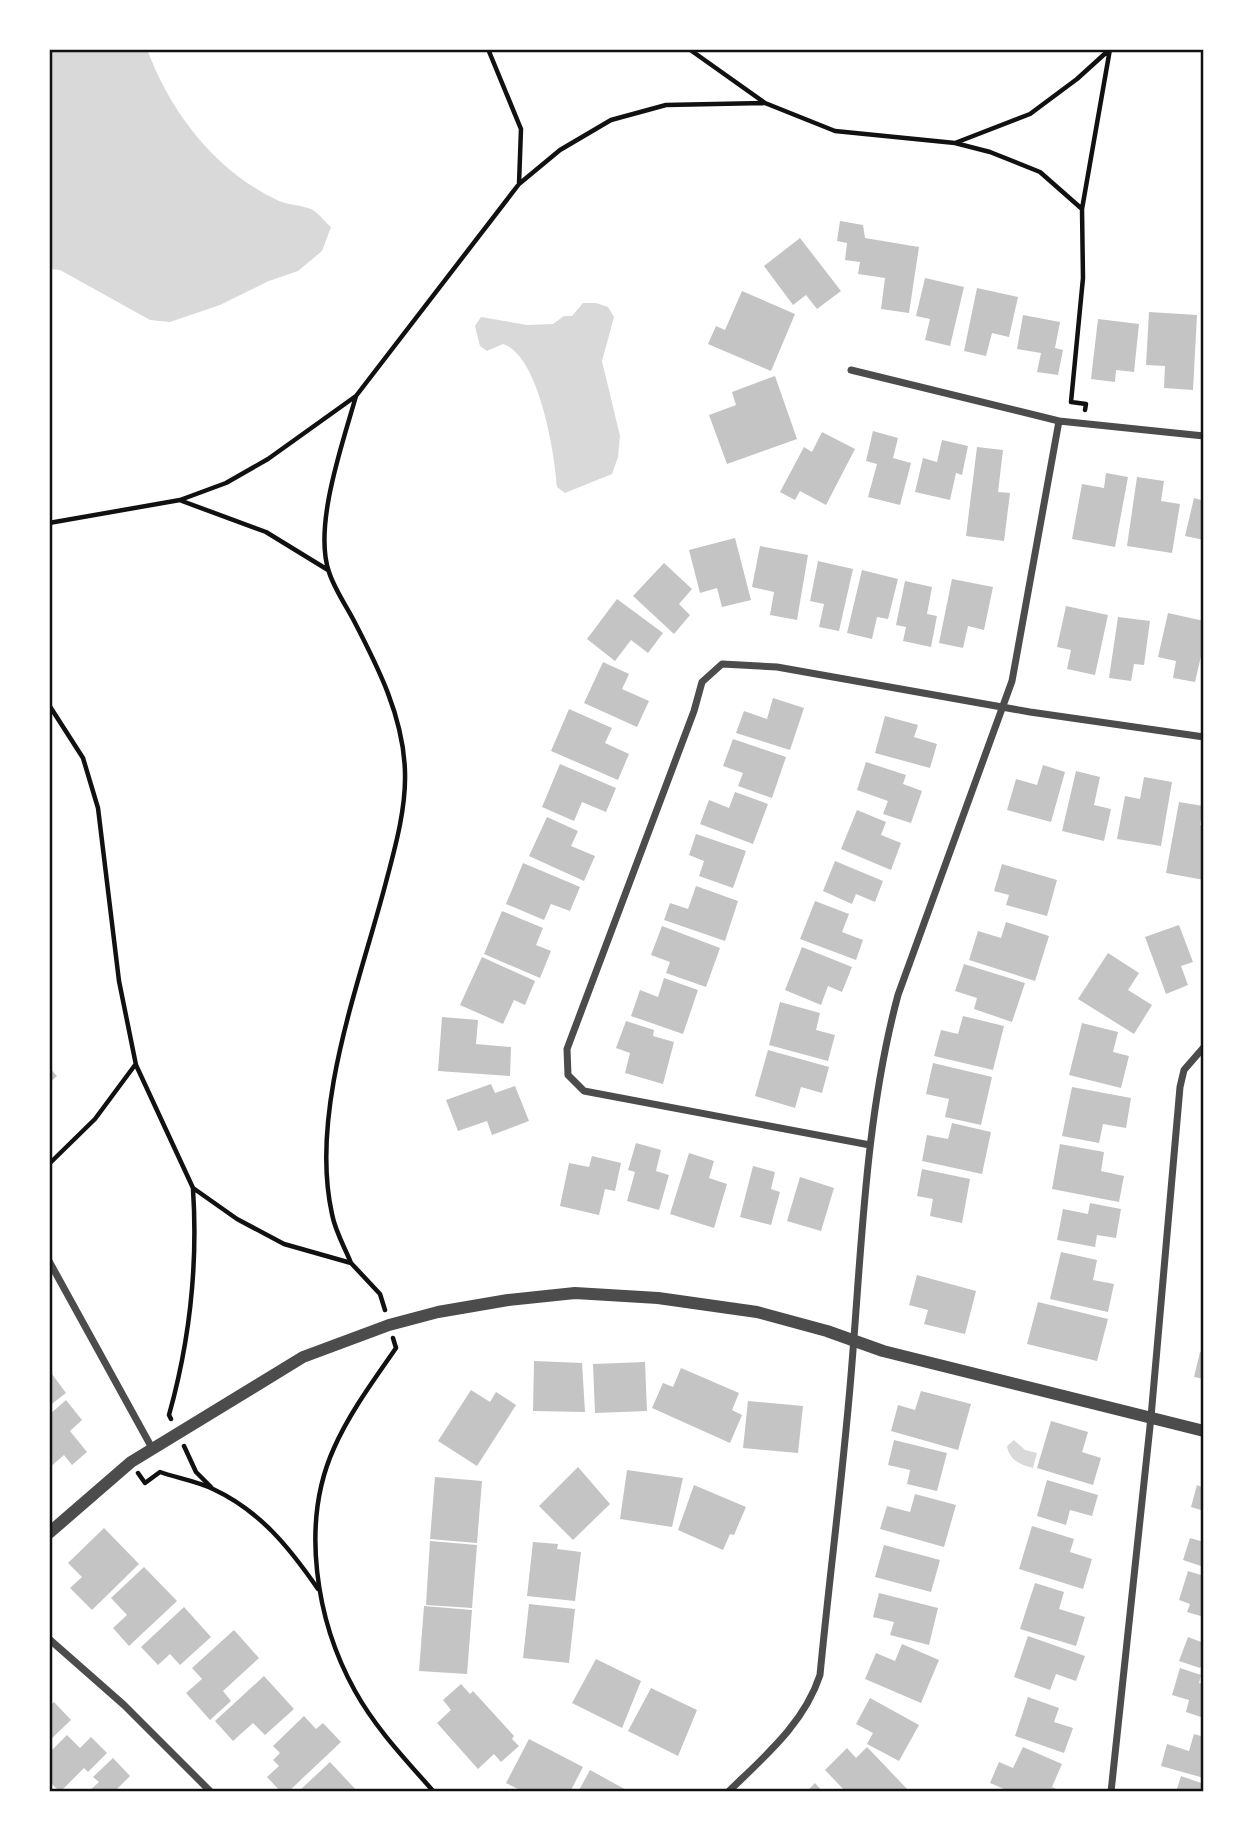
<svg xmlns="http://www.w3.org/2000/svg" width="1253" height="1841" font-family="Rubik,sans-serif">
	<style>
		.water { fill: #d9d9d9 }
		.building { fill: #c4c4c4 }
		.lines { fill: none; stroke-linecap: round; stroke-linejoin: round }
		.path { stroke: #111; stroke-width: 4.5 }
		.minor { stroke: #4c4c4c; stroke-width: 7 }
		.tertiary { stroke: #4c4c4c; stroke-width: 12 }
		.neatline { fill: none; stroke: #111; stroke-width: 2.5 }
	</style>
	<rect width="100%" height="100%" fill="#fff"/>
	<!-- water -->
	<path class="water" d="M49 49H147C170 112 216 172 279 201 289 205 301 205 311 209 318 212 325 222 331 227L322 251 298 271 269 281 220 305 170 322 150 320 60 270 49 269Z
		M583 303H596L608 307 614 317 602 361 620 436 618 457 612 474 565 493 557 487C555 454 539 355 503 344L487 351 480 346 475 326 481 317 527 325 553 324 564 316H572Z
		M1014 1440 1025 1450 1037 1453 1033 1468C1021 1465 1009 1460 1007 1446Z"/>
	<!-- building -->
	<path class="building" d="M840 221 863 225 865 238 919 247 909 313 881 309 885 278 858 274 860 262 845 260 847 243 837 241Z
		M800 238 841 291 817 309 806 295 793 305 764 266Z
		M925 278 964 287 950 346 925 340 930 319 916 316Z
		M977 288 1018 297 1009 337 992 333 986 356 964 351Z
		M742 291 795 314 771 371 708 344 716 326 725 330Z
		M1149 312 1197 315 1193 390 1164 388 1165 366 1146 365Z
		M1023 315 1060 322 1055 348 1063 350 1058 375 1037 372 1041 353 1017 349Z
		M1098 319 1139 324 1134 372 1116 370 1115 382 1091 379Z
		M775 376 797 439 727 464 709 415 736 405 732 392Z
		M873 431 898 438 893 458 911 463 900 505 868 497 877 464 866 461Z
		M822 432 855 449 826 505 800 491 795 500 780 492 804 447 812 452Z
		M942 440 968 446 962 475 956 473 950 500 915 492 923 458 937 462Z
		M977 447 1003 450 998 492 1010 493 1004 541 966 536Z
		M1106 473 1128 477 1115 547 1072 539 1082 484 1104 488Z
		M1137 477 1164 481 1161 501 1180 504 1172 553 1127 546Z
		M1194 498 1204 501V540L1185 536Z
		M735 538 751 600 722 607 717 588 700 593 689 550Z
		M760 546 808 555 797 620 770 615 774 592 752 587Z
		M818 561 853 569 839 631 819 627 824 604 810 601Z
		M664 563 692 589 679 604 690 615 674 634 633 596Z
		M862 570 898 579 888 619 877 617 872 639 847 633Z
		M952 579 993 587 984 630 968 626 963 648 939 643Z
		M905 581 932 587 927 614 937 616 931 647 903 641 906 627 896 625Z
		M617 599 663 633 648 653 631 640 615 661 587 639Z
		M1066 606 1108 615 1095 675 1067 669 1071 650 1057 647Z
		M1168 613 1204 621V643L1195 682 1173 678 1176 661 1158 657Z
		M1118 617 1150 621 1144 665 1134 664 1131 681 1109 678Z
		M603 662 629 674 622 689 649 701 637 727 584 703Z
		M773 698 804 708 790 750 736 733 744 711 767 719Z
		M569 709 612 728 605 743 629 754 618 780 551 751Z
		M885 716 918 725 914 737 937 744 930 768 875 753Z
		M733 739 786 757 772 798 738 786 743 773 723 766Z
		M866 762 906 775 903 784 922 791 911 823 883 814 888 801 857 790Z
		M560 764 616 788 606 812 582 802 574 821 542 807Z
		M1043 765 1065 772 1051 822 1007 810 1016 779 1037 785Z
		M1076 771 1100 777 1094 805 1111 809 1104 841 1062 831Z
		M1144 777 1172 782 1161 846 1117 839 1125 796 1140 799Z
		M735 792 768 804 753 844 700 824 709 800 729 808Z
		M1179 802 1203 806 1200 825 1204 826V880L1166 873Z
		M857 810 886 822 881 835 901 843 891 870 841 849Z
		M547 817 578 831 571 846 595 856 584 881 529 856Z
		M696 834 746 851 733 888 699 876 704 861 689 855Z
		M835 861 883 881 875 902 856 894 852 904 823 891Z
		M523 863 580 887 570 911 551 904 544 920 506 904Z
		M1002 864 1057 880 1047 916 1006 905 1009 895 994 891Z
		M696 886 738 901 725 941 664 920 670 903 688 909Z
		M815 901 849 914 842 932 863 940 856 960 800 939Z
		M502 911 543 928 536 945 551 951 540 978 484 954Z
		M1006 922 1049 936 1035 981 969 960 978 931 1001 938Z
		M1179 925 1193 962 1181 966 1188 985 1166 994 1145 937Z
		M662 926 720 948 706 987 666 973 670 962 651 955Z
		M802 947 852 967 842 992 828 986 821 1005 785 990Z
		M1108 953 1139 973 1128 990 1152 1005 1134 1034 1078 999Z
		M482 957 535 981 525 1005 514 1000 503 1024 460 1005Z
		M964 964 1025 983 1012 1022 974 1009 977 998 955 991Z
		M664 978 698 990 683 1034 631 1016 640 990 658 997Z
		M780 1002 820 1013 816 1030 835 1035 828 1061 769 1045Z
		M963 1016 1004 1026 993 1070 934 1056 941 1030 958 1034Z
		M442 1017 478 1020 476 1044 511 1047 510 1076 438 1071Z
		M626 1021 654 1030 653 1036 674 1042 663 1084 625 1073 630 1053 616 1048Z
		M1082 1023 1118 1032 1113 1052 1129 1056 1121 1088 1069 1075Z
		M768 1050 829 1067 822 1093 801 1087 795 1108 755 1096Z
		M933 1063 992 1077 981 1125 945 1117 949 1099 926 1094Z
		M49 1067 57 1076 49 1083Z
		M491 1084 495 1093 515 1086 529 1121 492 1135 487 1121 458 1131 446 1100Z
		M1072 1087 1131 1098 1126 1128 1103 1124 1099 1143 1062 1136Z
		M952 1123 991 1132 982 1174 922 1161 927 1135 948 1139Z
		M636 1143 661 1150 656 1171 669 1175 659 1210 627 1201 635 1172 628 1170Z
		M1060 1144 1104 1152 1101 1171 1124 1176 1119 1202 1052 1189Z
		M689 1153 714 1161 709 1178 727 1184 714 1228 670 1214Z
		M592 1156 621 1163 615 1191 605 1189 599 1215 560 1206 569 1163 589 1167Z
		M753 1166 775 1172 771 1189 780 1192 771 1225 740 1217Z
		M922 1169 970 1179 962 1223 930 1216 933 1199 917 1196Z
		M800 1177 834 1188 821 1231 787 1221Z
		M1090 1203 1121 1209 1116 1238 1097 1235 1095 1247 1057 1240 1063 1209 1088 1214Z
		M1061 1252 1097 1260 1093 1280 1114 1284 1108 1312 1050 1299Z
		M917 1275 976 1291 965 1334 924 1324 928 1310 909 1305Z
		M1038 1302 1108 1319 1097 1361 1027 1344Z
		M1200 1352 1204 1353V1379L1194 1377Z
		M534 1361 582 1363 585 1412 533 1411Z
		M645 1362 647 1411 595 1413 593 1364Z
		M681 1368 739 1393 732 1410 742 1415 730 1443 652 1408 663 1383 673 1387Z
		M52 1374 66 1393 49 1406V1376Z
		M471 1390 490 1402 496 1392 516 1405 477 1466 438 1441Z
		M921 1391 971 1404 958 1450 891 1431 898 1405 915 1410Z
		M66 1400 82 1420 70 1431 87 1452 72 1465 64 1455 49 1468V1415Z
		M748 1401 803 1406 798 1453 743 1448Z
		M1051 1421 1088 1432 1082 1452 1101 1458 1093 1485 1037 1468Z
		M894 1440 947 1453 937 1491 907 1484 910 1470 888 1465Z
		M578 1467 610 1504 573 1540 539 1506Z
		M627 1470 683 1478 672 1527 620 1519Z
		M435 1477 482 1481 477 1543 430 1539Z
		M1047 1480 1098 1495 1092 1516 1070 1510 1066 1525 1037 1516Z
		M694 1485 746 1507 734 1535 730 1534 723 1550 678 1530Z
		M1197 1485 1204 1488V1511L1191 1507Z
		M915 1494 956 1505 944 1547 880 1529 887 1506 910 1512Z
		M1032 1526 1074 1539 1070 1552 1092 1559 1083 1589 1019 1569Z
		M104 1528 139 1564 92 1610 70 1588 82 1577 68 1563Z
		M1190 1538 1204 1542V1567L1183 1560Z
		M430 1541 477 1545 472 1608 426 1605Z
		M533 1542 558 1544 557 1549 581 1552 575 1601 527 1596Z
		M884 1545 940 1560 931 1592 875 1577Z
		M144 1567 177 1601 129 1646 113 1628 127 1615 111 1598Z
		M1188 1571 1204 1576V1617L1187 1612 1190 1604 1179 1600Z
		M1035 1583 1064 1592 1059 1609 1085 1617 1076 1646 1020 1629Z
		M879 1593 938 1608 929 1645 890 1635 894 1622 873 1617Z
		M529 1604 575 1609 569 1663 523 1658Z
		M424 1606 472 1610 467 1674 419 1671Z
		M184 1607 211 1637 180 1665 170 1654 158 1665 141 1647Z
		M234 1630 259 1658 223 1691 231 1701 210 1720 186 1693 202 1679 192 1668Z
		M1028 1636 1085 1656 1076 1681 1056 1674 1050 1690 1014 1677Z
		M1188 1637 1204 1643V1661L1200 1668 1179 1661Z
		M902 1644 939 1660 921 1703 865 1679 876 1653 895 1661Z
		M596 1659 641 1681 622 1728 572 1703Z
		M1180 1668 1201 1675 1199 1683 1204 1684V1718L1186 1712 1189 1700 1172 1695Z
		M264 1676 294 1709 265 1735 253 1723 233 1741 215 1721Z
		M461 1684 470 1694 473 1691 514 1736 512 1739 519 1746 501 1762 494 1754 478 1769 437 1723 451 1710 443 1700Z
		M651 1688 697 1710 678 1756 628 1731Z
		M1028 1697 1059 1708 1054 1722 1073 1728 1064 1753 1015 1736Z
		M870 1698 919 1725 899 1761 867 1744 873 1733 856 1724Z
		M54 1702 71 1720 49 1741V1707Z
		M304 1716 316 1729 323 1723 341 1742 288 1792H281L267 1777 279 1766 273 1760 280 1753 273 1746Z
		M1194 1734 1204 1737V1778L1161 1766 1167 1744 1189 1751Z
		M67 1735 80 1748 91 1737 107 1753 88 1772 84 1768 60 1792 49 1781V1753Z
		M529 1739 583 1767 570 1792H524L506 1783Z
		M867 1747 910 1792H846L825 1770 847 1748 856 1758Z
		M1023 1747 1062 1764 1052 1787 1063 1792H1011L990 1783 999 1762 1013 1768Z
		M113 1758 130 1776 116 1790 119 1792H88L99 1782 93 1777Z
		M330 1762 358 1792H298Z
		M590 1770 630 1792H578Z
		M1181 1776 1204 1784V1792H1176Z
		M815 1783 823 1792H806Z"/>
	<g class="lines">
		<!-- path -->
		<path class="path" d="M488 49 521 129 519 184 560 150 611 120 666 105 765 103 835 131 955 143 990 152 1040 172 1082 209
			M689 49 765 103
			M955 143 1030 114 1077 79 1109 50
			M1085 410 1086 404 1071 402 1083 278 1082 209 1110 49
			M182 501 266 532 328 570
			M49 523 180 500 226 483 268 459 356 396 519 184
			M49 705 83 758 98 808 119 981 136 1065 193 1188 237 1219 284 1244 351 1263C345 1248 335 1231 332 1214 309 1111 360 982 386 882 395 848 406 809 405 773 404 718 378 667 353 619 345 604 334 588 329 572 313 526 343 442 356 396
			M49 1164 95 1119 135 1065
			M351 1263 380 1294 385 1310
			M393 1338 396 1348C374 1380 350 1412 334 1448 300 1523 316 1621 355 1691 376 1729 406 1760 434 1792
			M171 1419 169 1415C190 1340 198 1266 193 1189
			M184 1446 196 1472 211 1487
			M138 1473 145 1483 160 1472C177 1478 197 1481 213 1489 260 1511 289 1547 318 1589"/>
		<!-- minor -->
		<path class="minor" d="M851 370 1059 421
			M870 1145 584 1091 568 1075 567 1049 694 711 702 682 722 664 777 667 1030 712 1204 737
			M49 1261 152 1448
			M49 1639 124 1705 211 1792
			M728 1792C764 1757 804 1724 820 1675 830 1571 844 1467 852 1363 862 1240 866 1114 898 995L1012 681 1059 421 1204 436
			M1111 1792 1151 1417 1180 1087 1184 1070 1204 1047"/>
		<!-- tertiary -->
		<path class="tertiary" d="M49 1533 131 1462 303 1357 389 1325 438 1312 508 1300 575 1293 658 1298 757 1312 827 1331 883 1351 1204 1431"/>
	</g>
	<!-- border -->
	<rect width="1253" height="1841" fill="none" stroke="#ffffff" stroke-width="102"/>
	<rect x="51" y="51" width="1151" height="1739" class="neatline"/>
</svg>
